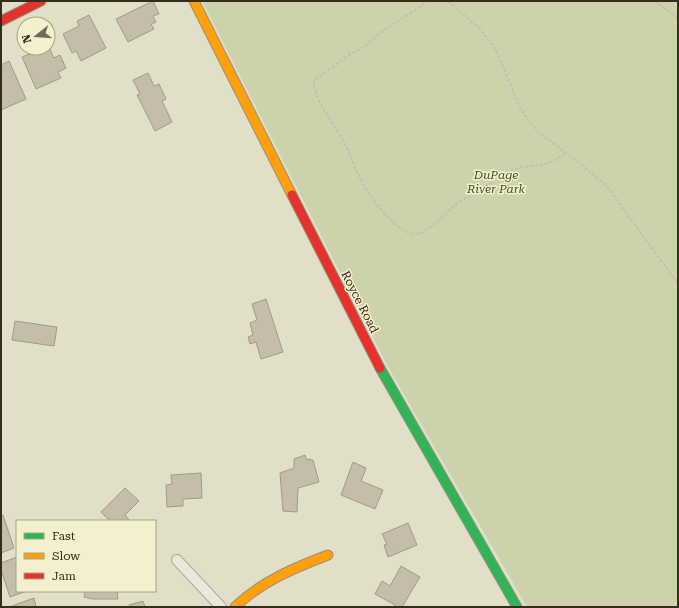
<svg xmlns="http://www.w3.org/2000/svg" width="679" height="608" font-family="'Roboto Serif',serif">
	<style>
		.green { fill: #ccd3ab }
		.building { fill: #c5bdaa; stroke: #a29a88 }
		.lines { fill: none; stroke-linecap: round; stroke-linejoin: round }
		.street-casing { stroke: #a7a392; stroke-width: 12 }
		.fast-casing { stroke: #969282; stroke-width: 11 }
		.slow-casing { stroke: #969282; stroke-width: 11 }
		.jam-casing { stroke: #969282; stroke-width: 11 }
		.path { stroke: #c2c0b2; stroke-width: 2; stroke-dasharray: 3 2; stroke-linecap: butt }
		.street { stroke: #eae8db; stroke-width: 10 }
		.fast { stroke: #30b455; stroke-width: 9 }
		.slow { stroke: #ff9f0a; stroke-width: 9 }
		.jam { stroke: #e5322d; stroke-width: 9 }
		.labels { text-anchor: middle; dominant-baseline: central; stroke-width: 3; stroke-linejoin: round; paint-order: stroke }
		.park-label { font-size: 12px; font-style: italic; fill: #3c5023; stroke: #f4f0ce }
		.street-label { font-size: 12px; fill: #342c1c; stroke: #f4f0ce }
	</style>
	<rect width="100%" height="100%" fill="#e2dfc8"/>
	<!-- green -->
	<path class="green" d="M202 1H678V607H527L387 365Z"/>
	<!-- building -->
	<path class="building" d="M153 1 159 14 153 16 156 22 151 24 154 29 128 42 116 19Z
		M89 15 106 48 81 61 76 51 72 53 63 34 79 26 77 21Z
		M48 45 54 58 60 55 66 68 58 72 61 78 36 89 22 57 35 52 33 48H48Z
		M9 61 26 99 1 110V65Z
		M148 73 154 86 159 84 166 99 162 101 172 122 155 131 137 95 140 94 133 80Z
		M266 299 283 352 261 359 256 342 250 344 248 337 253 335 250 323 257 320 252 304Z
		M15 321 57 327 54 346 12 340Z
		M305 455 306 459 313 460 319 482 298 488 297 512 283 511 280 473 294 468V459Z
		M353 462 366 468 361 481 383 490 375 509 341 495Z
		M201 473 202 498 183 499V506L167 507 166 485 172 484 171 475Z
		M125 488 139 501 125 515 130 521H110L101 512Z
		M3 515 14 548 1 553V516Z
		M408 523 417 545 388 557 384 545 387 544 382 534Z
		M17 557V591H27L10 597 1 570V563Z
		M401 566 420 577 402 607H394L395 605 375 594 382 581 390 586Z
		M85 591H117L118 599H93L84 597Z
		M34 598 36 607H12V606Z
		M143 601 145 607H130L129 605Z"/>
	<g class="lines">
		<defs>
			<path id="street" d="M177 560 221 607"/>
			<path id="fast" d="M380 368 517 607"/>
			<path id="slow" d="M194 1 292 195
				M235 607C262 581 294 568 328 555"/>
			<path id="jam" d="M1 21 41 1
				M292 195 380 368"/>
		</defs>
		<!-- street casing -->
		<use href="#street" class="street-casing"/>
		<!-- fast casing -->
		<use href="#fast" class="fast-casing"/>
		<!-- slow casing -->
		<use href="#slow" class="slow-casing"/>
		<!-- jam casing -->
		<use href="#jam" class="jam-casing"/>
		<!-- path -->
		<path class="path" d="M429 1 378 34 364 47 349 55 314 81C313 98 334 124 343 140 351 156 357 174 366 189 374 202 398 233 414 234 427 235 441 216 451 209 462 199 476 192 489 184 495 179 502 173 509 171 532 162 546 171 566 152
			M448 1 479 28 492 44 501 61 519 106 529 122 541 134 573 158 606 185 678 284
			M655 1 678 18"/>
		<!-- street -->
		<use href="#street" class="street"/>
		<!-- fast -->
		<use href="#fast" class="fast"/>
		<!-- slow -->
		<use href="#slow" class="slow"/>
		<!-- jam -->
		<use href="#jam" class="jam"/>
	</g>
	<g class="labels">
		<!-- park labels -->
		<g class="park-label">
			<text x="496" y="175">DuPage<tspan x="496" dy="14">River Park</tspan></text>
		</g>
		<!-- street labels -->
		<g class="street-label">
			<text transform="translate(360 302) rotate(63)">Royce Road</text>
		</g>
	</g>
	<!-- border -->
	<rect width="679" height="608" fill="none" stroke="#342c1c" stroke-width="4"/>
	<!-- legend -->
	<rect x="16" y="520" width="140" height="72" fill="#f4f0ce" stroke="#a7a287"/>
	<rect x="24" y="533" width="20" height="6" fill="#30b455" stroke="#a7a287"/>
	<text x="52" y="540" font-size="12" fill="#342c1c">Fast</text>
	<rect x="24" y="553" width="20" height="6" fill="#ff9f0a" stroke="#a7a287"/>
	<text x="52" y="560" font-size="12" fill="#342c1c">Slow</text>
	<rect x="24" y="573" width="20" height="6" fill="#e5322d" stroke="#a7a287"/>
	<text x="52" y="580" font-size="12" fill="#342c1c">Jam</text>
	<!-- north arrow -->
	<g transform="translate(36 36) rotate(253)"><circle r="19" fill="#f4f0ce" stroke="#a7a287"/>
	<path d="M0-3L7 15L0 10L-7 15Z" fill="#716b58"/>
	<text y="-6" font-size="11" font-weight="bold" text-anchor="middle" fill="#342c1c">N</text>
	</g>
</svg>
